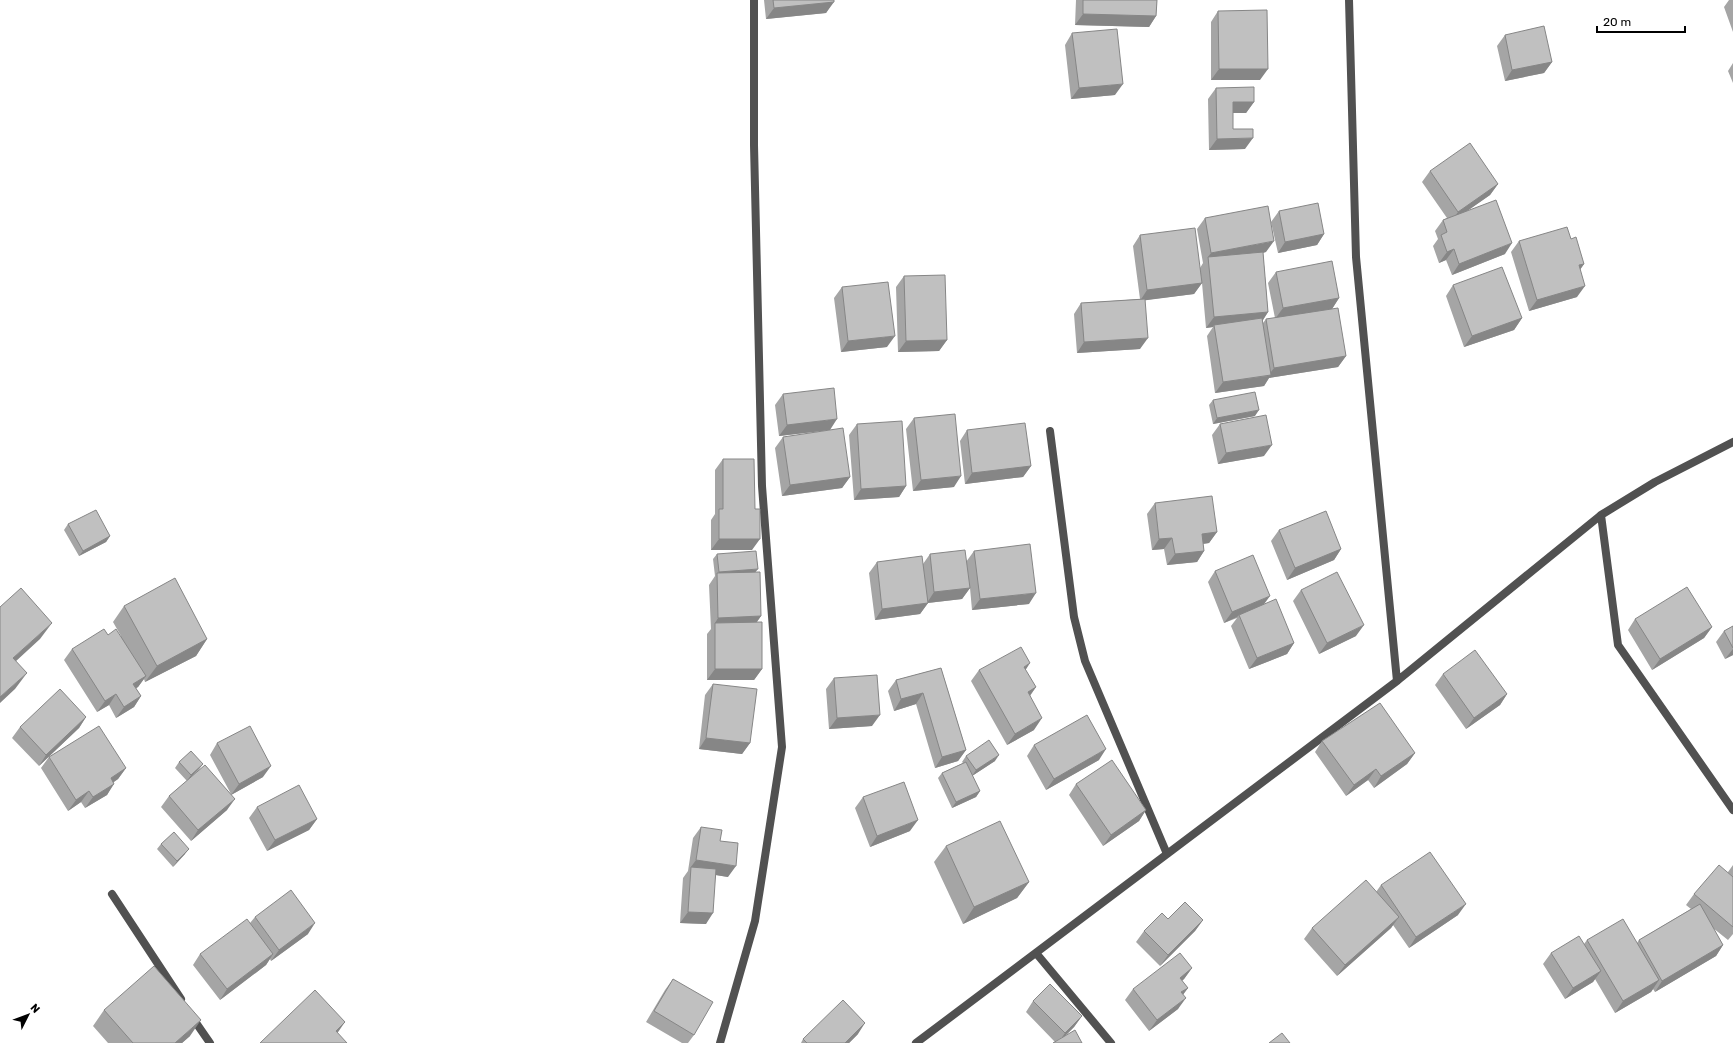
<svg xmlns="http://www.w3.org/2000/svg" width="1733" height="1043" font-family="Rubik,sans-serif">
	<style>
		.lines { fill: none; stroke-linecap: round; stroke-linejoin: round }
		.minor { stroke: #515151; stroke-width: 8 }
		.wall { fill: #a5a5a5 }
		.shaded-wall { fill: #868686 }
		.building { fill: #c0c0c0; stroke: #868686 }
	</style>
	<rect width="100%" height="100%" fill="#fff"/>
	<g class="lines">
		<!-- minor -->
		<path class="minor" d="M1349 0 1356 257 1397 681
			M1050 431 1074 617 1085 661 1167 854
			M1601 515 1618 645 1733 810
			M112 894 181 999
			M1036 953 1111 1043
			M192 1017 210 1043
			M720 1043 755 921 782 747 762 486 754 145V0
			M916 1043 1397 681 1601 515 1655 482 1733 442"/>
	</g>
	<!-- wall -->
	<path class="wall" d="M764 0H834L826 13 766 19Z
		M1076 0H1157L1156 16 1149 27 1075 25Z
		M1729 0H1733V32L1724 7Z
		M1218 11 1260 80H1211V22Z
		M1072 33 1115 95 1071 99 1065 45Z
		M1505 35 1552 62 1544 73 1505 81 1497 46Z
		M1733 63V83L1728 71Z
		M1216 88 1254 102 1246 113H1233V129L1245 149 1209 150 1208 99Z
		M1430 171 1498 184 1490 195 1467 211 1505 254 1452 275 1446 260 1439 263 1433 246 1438 239 1435 231 1443 220 1447 218 1422 182Z
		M1279 211 1324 234 1317 245 1278 253 1271 222Z
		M1205 218 1266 252 1263 253 1268 312 1263 320V323L1266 319 1275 318 1268 283 1276 272 1339 298 1332 309 1346 356 1338 367 1269 378 1264 386 1215 393 1207 336 1213 327 1206 328 1202 283 1194 294 1145 300 1140 349 1077 353 1074 314 1081 303 1140 299 1133 246 1140 235 1200 268 1203 263 1197 229Z
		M1571 239 1584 264 1580 270 1577 297 1529 311 1511 252 1519 241Z
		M904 276 947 340 939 351 898 352 896 287Z
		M1453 285 1522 318 1514 330 1464 347 1446 296Z
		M842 287 887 347 841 352 834 298Z
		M783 394 830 430 779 436 775 405Z
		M1213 400 1255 416 1213 424 1209 405Z
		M914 418 954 487 913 491 906 429Z
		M857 424 906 486 899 497 854 500 849 435Z
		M1220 424 1264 456 1218 464 1212 435Z
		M967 430 1031 466 1023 477 965 484 960 441Z
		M783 437 850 477 842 488 782 496 775 448Z
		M723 459 755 509 752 550H711V520L715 514V470Z
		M1155 503 1217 532 1209 543 1203 544 1204 551 1197 562 1167 565 1164 549 1152 550 1147 514Z
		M68 524 110 536 106 542 79 556 64 530Z
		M1279 530 1341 549 1334 560 1287 580 1271 541Z
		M974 551 1029 604 972 610 970 588 962 599 928 603 920 614 875 620 869 573 877 562 923 564 930 554 966 562Z
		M717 554 755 572 761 616 757 622 762 669 754 680H707V634L711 629 709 585 715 576 713 559Z
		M1215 571 1264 604 1294 643 1287 654 1249 669 1231 626 1237 618 1224 623 1208 582Z
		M1301 590 1356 636 1319 654 1293 601Z
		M124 606 207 639 196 656 145 682 144 679 138 687 136 688 141 696 134 707 116 718 109 705 97 712 64 660 72 649 108 635 121 636 113 622Z
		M1635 619 1712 627 1704 638 1652 670 1628 630Z
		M1733 626V655L1725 659 1716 642 1724 631Z
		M941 668 966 750 958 761 935 768 916 704 894 711 888 691 896 680Z
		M979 670 1036 687 1030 696 1034 730 1007 745 971 681Z
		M1443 674 1507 694 1500 705 1466 729 1435 685Z
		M834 678 872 726 829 729 826 689Z
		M713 684 750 743 742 754 699 749 705 695Z
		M86 717 79 728 39 766 12 738 20 727Z
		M1322 741 1415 753 1407 764 1374 788 1368 780 1346 796 1315 752Z
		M217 743 263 777 231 795 227 810 191 841 161 807 169 796 187 781 175 768 179 762 203 764 199 769 189 779 231 794 210 755Z
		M1034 745 1099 760 1046 790 1027 756Z
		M966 756 995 761 972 776 980 791 976 797 952 808 938 778 942 773 963 763 962 762Z
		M49 757 126 768 118 779 114 782 107 795 85 808 81 802 68 811 41 768Z
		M1076 784 1146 810 1139 821 1103 846 1069 795Z
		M863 797 910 831 870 847 855 808Z
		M257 807 317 819 309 830 267 851 249 818Z
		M701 827 720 841 728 877 716 875 706 924 680 923 683 878 688 871 693 838Z
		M161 844 185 854 173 867 157 849Z
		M946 846 1029 882 1017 898 963 924 934 862Z
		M1733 865V934L1728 940 1713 928 1723 945 1716 956 1655 992 1653 989 1651 992 1615 1013 1595 979 1593 982 1565 999 1543 964 1551 953 1584 944 1587 940 1637 943 1639 940 1691 909 1686 905 1694 894 1728 872Z
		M1381 885 1458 915 1409 948 1393 925 1391 928 1337 976 1304 939 1312 928 1376 892Z
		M255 917 308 934 271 961 270 959 266 965 220 1000 193 965 200 954 250 923Z
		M1168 919 1203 920 1195 931 1160 966 1136 942 1144 931Z
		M1192 968 1184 979 1182 981 1188 988 1183 994 1178 1009 1149 1031 1125 1000 1133 989Z
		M673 979 694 1035 688 1043H682L646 1022 665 990Z
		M1033 1001 1082 1016 1074 1027 1067 1034 1055 1042 1026 1012Z
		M104 1010 190 1036 182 1043H108L93 1026Z
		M858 1034 849 1043H801L803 1039Z"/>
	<!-- shaded-wall -->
	<path class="shaded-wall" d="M834 2 826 13 766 19 774 8Z
		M1083 14 1156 16 1149 27 1075 25Z
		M1552 62 1544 73 1505 81 1512 70Z
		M1219 69H1268L1260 80H1211Z
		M1123 84 1115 95 1071 99 1079 88Z
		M1233 102H1254L1246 113H1225Z
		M1253 138 1245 149 1209 150 1217 139Z
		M1498 184 1490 195 1450 223 1458 212Z
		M1324 234 1317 245 1278 253 1285 242Z
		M1274 241 1266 252 1208 263V257L1211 253Z
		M1512 243 1505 254 1452 275 1459 264Z
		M1454 249 1446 260 1439 263 1447 252Z
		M1584 264 1576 275 1579 265Z
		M1202 283 1194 294 1140 301 1147 290Z
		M1585 286 1577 297 1529 311 1537 300Z
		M1339 298 1332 309 1275 319 1283 308Z
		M1268 312 1261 323 1214 325 1213 327 1206 328 1214 317Z
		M1522 318 1514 330 1464 347 1472 336Z
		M895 336 887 347 841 352 848 341Z
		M1148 338 1140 349 1077 353 1084 342Z
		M947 340 939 351 898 352 906 341Z
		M1346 356 1338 367 1269 378 1264 386 1215 393 1223 382 1268 376 1274 368Z
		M1259 410 1255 416 1213 424 1217 418Z
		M837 419 830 430 779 436 787 425Z
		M1272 445 1264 456 1218 464 1226 453Z
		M1031 466 1023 477 965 484 972 473Z
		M961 476 954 487 913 491 921 480Z
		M850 477 842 488 782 496 790 485Z
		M906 486 899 497 854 500 861 489Z
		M1217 532 1209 543 1194 545 1202 534Z
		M110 536 106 542 79 556 83 551Z
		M1172 538 1164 549 1152 550 1159 539Z
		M719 539H760L752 550H711Z
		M1341 549 1334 560 1287 580 1295 568Z
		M1204 551 1197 562 1167 565 1175 554Z
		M758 569 754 574 717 575 719 572Z
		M970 588 962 599 927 603 934 592Z
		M1036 593 1029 604 972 610 980 599Z
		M1270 596 1262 607 1239 615 1237 617 1224 623 1232 612Z
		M928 603 920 614 875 620 882 609Z
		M761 616 753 627 715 623 718 618Z
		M52 623 40 639 2 674 13 658Z
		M1364 625 1356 636 1319 654 1327 643Z
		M1712 627 1704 638 1652 670 1660 659Z
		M207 639 196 656 145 682 157 666Z
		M1294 643 1287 654 1249 669 1257 658Z
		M1733 649V655L1725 659Z
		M1030 663 1023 674 1024 667Z
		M715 669H762L754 680H707Z
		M27 673 15 689 0 703V697Z
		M146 676 138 687 126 695 133 684Z
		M1036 687 1028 698V692Z
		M923 693 916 704 894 711 901 699Z
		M116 694 109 705 97 712 105 701Z
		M1507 694 1500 705 1466 729 1474 718Z
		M141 696 134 707 116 718 124 707Z
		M880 715 872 726 829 729 837 718Z
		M86 717 79 728 39 766 46 755Z
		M1042 718 1034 730 1007 745 1015 734Z
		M706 738 750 743 742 754 699 749Z
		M1106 749 1099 760 1046 790 1054 779Z
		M966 750 958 761 935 768 942 757Z
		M1415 753 1407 764 1374 788 1381 776Z
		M999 755 995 761 972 776 976 770Z
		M203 764 199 769 187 781 191 775Z
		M271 766 263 777 231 795 239 784Z
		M126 768 118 779 103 789 111 778Z
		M1376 769 1368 780 1346 796 1354 785Z
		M114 784 107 795 85 808 93 797Z
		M89 791 81 802 68 811 76 800Z
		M980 791 976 797 952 808 956 802Z
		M235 799 227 810 191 841 198 830Z
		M1146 810 1139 821 1103 846 1111 835Z
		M317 819 309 830 267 851 275 840Z
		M918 820 910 831 870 847 877 836Z
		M189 849 185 854 173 867 177 861Z
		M696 860 736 866 728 877 691 871V867L688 871Z
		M1029 882 1017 898 963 924 974 907Z
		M1466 904 1458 915 1409 948 1416 937Z
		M688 912 713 913 706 924 680 923Z
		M1399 917 1391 928 1337 976 1345 965Z
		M1203 920 1195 931 1160 966 1168 955Z
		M315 923 308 934 271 961 279 950Z
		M1723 945 1716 956 1655 992 1662 981Z
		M273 954 266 965 220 1000 227 989Z
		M1192 968 1184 979 1172 989 1180 978Z
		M1601 971 1593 982 1565 999 1573 988Z
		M1659 980 1651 992 1615 1013 1623 1001Z
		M1188 988 1180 999 1181 992Z
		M1186 998 1178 1009 1149 1031 1157 1020Z
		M1082 1016 1074 1027 1058 1043 1065 1033Z
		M201 1020 190 1036 182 1043H175Z
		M345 1022 334 1038 336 1031Z
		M865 1023 858 1034 849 1043H845Z"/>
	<!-- building -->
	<path class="building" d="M773 0H834V2L774 8Z
		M1083 0H1157L1156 16 1083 14Z
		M1267 10 1268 69H1219L1218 11Z
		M1544 26 1552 62 1512 70 1505 35Z
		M1117 29 1123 84 1079 88 1072 33Z
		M1254 87V102H1233V129H1253V138L1217 139 1216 88Z
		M1470 143 1498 184 1458 212 1430 171Z
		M1496 200 1512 243 1459 264 1454 249 1447 252 1441 235 1447 232 1443 220Z
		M1318 203 1324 234 1285 242 1279 211Z
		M1268 206 1274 241 1211 253 1205 218Z
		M1567 227 1571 239 1576 237 1584 264 1579 265 1585 286 1537 300 1519 241Z
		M1195 228 1202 283 1147 290 1140 235Z
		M1263 252 1268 312 1214 317 1208 257Z
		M1332 261 1339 298 1283 308 1276 272Z
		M1502 267 1522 318 1472 336 1453 285Z
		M945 275 947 340 906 341 904 276Z
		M888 282 895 336 848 341 842 287Z
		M1145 299 1148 338 1084 342 1081 303Z
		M1338 308 1346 356 1274 368 1266 319Z
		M1262 318 1271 375 1223 382 1214 325Z
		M834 388 837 419 787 425 783 394Z
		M1255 392 1259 410 1217 418 1213 400Z
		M955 414 961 476 921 480 914 418Z
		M1266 415 1272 445 1226 453 1220 424Z
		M902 421 906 486 861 489 857 424Z
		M1025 423 1031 466 972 473 967 430Z
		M843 428 850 477 790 485 783 437Z
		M723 459H754L755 509H760V539H719V509H723Z
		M1212 496 1217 532 1202 534 1204 551 1175 554 1172 538 1159 539 1155 503Z
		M96 510 110 536 83 551 68 524Z
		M1326 511 1341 549 1295 568 1279 530Z
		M1030 544 1036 593 980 599 974 551Z
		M965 550 970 588 934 592 930 554Z
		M756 551 758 569 719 572 717 554Z
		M1253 555 1270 596 1232 612 1215 571Z
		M922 556 928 603 882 609 877 562Z
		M760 572 761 616 718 618 717 573Z
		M1337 572 1364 625 1327 643 1301 590Z
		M175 578 207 639 157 666 124 606Z
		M1687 587 1712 627 1660 659 1635 619Z
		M21 588 52 623 13 658 27 673 0 697V607Z
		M1276 599 1294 643 1257 658 1239 615Z
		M762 622V669H715V623Z
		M1733 626V648L1724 631Z
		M104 629 108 635 116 629 146 676 133 684 141 696 124 707 116 694 105 701 72 649Z
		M1021 647 1030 663 1024 667 1036 687 1028 692 1042 718 1015 734 979 670Z
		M1475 650 1507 694 1474 718 1443 674Z
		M941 668 966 750 942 757 923 693 901 699 896 680Z
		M877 675 880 715 837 718 834 678Z
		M713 684 757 689 750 743 706 738Z
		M60 689 86 717 46 755 20 727Z
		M1380 703 1415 753 1381 776 1376 769 1354 785 1322 741Z
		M1087 715 1106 749 1054 779 1034 745Z
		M99 726 126 768 111 778 114 784 93 797 89 791 76 800 49 757Z
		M250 726 271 766 239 784 217 743Z
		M989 740 999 755 976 770 966 756Z
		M191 751 203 764 191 775 179 762Z
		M1112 760 1146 810 1111 835 1076 784Z
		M966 762 980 791 956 802 942 773Z
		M205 765 235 799 198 830 169 796Z
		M904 782 918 820 877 836 863 797Z
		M299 785 317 819 275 840 257 807Z
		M1000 821 1029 882 974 907 946 846Z
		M701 827 722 830 720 841 738 843 736 866 696 860Z
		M174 832 189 849 177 861 161 844Z
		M1430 852 1466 904 1416 937 1381 885Z
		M1719 865 1733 877V927L1694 894Z
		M691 867 716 869 713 913 688 912Z
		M1366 880 1399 917 1345 965 1312 928Z
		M291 890 315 923 279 950 255 917Z
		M1185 902 1203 920 1168 955 1144 931 1162 913 1168 919Z
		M1700 904 1723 945 1662 981 1639 940Z
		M247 919 273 954 227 989 200 954Z
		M1623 919 1659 980 1623 1001 1587 940Z
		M1579 936 1601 971 1573 988 1551 953Z
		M1180 953 1192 968 1180 978 1188 988 1181 992 1186 998 1157 1020 1133 989Z
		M154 966 201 1020 175 1043H133L104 1010Z
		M673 979 713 1002 694 1035 654 1011Z
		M1050 984 1082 1016 1065 1033 1033 1001Z
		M315 990 345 1022 336 1031 347 1043H260Z
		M843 1000 865 1023 845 1043H807L803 1039Z
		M1075 1030 1082 1043H1053Z
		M1282 1033 1290 1043H1269Z"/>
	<!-- north arrow -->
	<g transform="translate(28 1015) rotate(48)" stroke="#ffffff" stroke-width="3" paint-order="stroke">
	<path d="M0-3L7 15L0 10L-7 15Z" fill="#000000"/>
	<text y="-6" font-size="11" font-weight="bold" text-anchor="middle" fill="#000000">N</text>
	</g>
	<!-- scale -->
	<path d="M1597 26v6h88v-6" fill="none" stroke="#000000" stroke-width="2"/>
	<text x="1603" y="26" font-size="12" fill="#000000" stroke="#ffffff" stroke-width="3" paint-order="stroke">20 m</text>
</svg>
